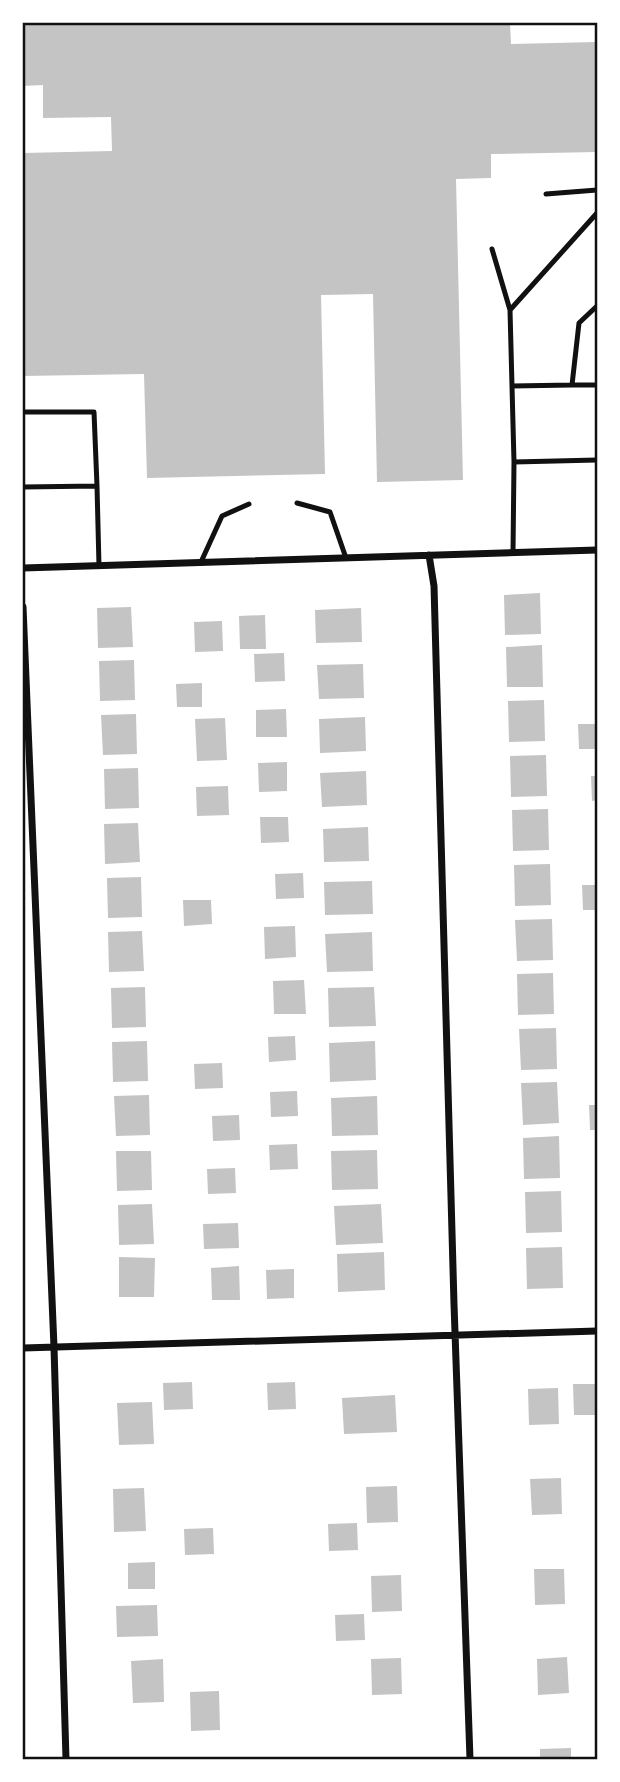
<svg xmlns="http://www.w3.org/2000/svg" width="620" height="1782" font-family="Signika,sans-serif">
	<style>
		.building { fill: #c4c4c4 }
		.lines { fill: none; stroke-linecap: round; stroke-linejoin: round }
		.service { stroke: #111; stroke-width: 5 }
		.minor { stroke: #111; stroke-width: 7 }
		.neatline { fill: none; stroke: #111; stroke-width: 2.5 }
	</style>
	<rect width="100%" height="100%" fill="#fff"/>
	<!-- building -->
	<path class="building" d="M23 23H510L511 44 597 42V152L491 154V178L456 179 463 480 377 482 373 294 321 295 325 474 147 478 144 374 23 376V153L112 151 111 117 43 118V85L23 86Z
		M540 593 541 634 505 635 504 595Z
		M131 607 133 647 98 648 97 608Z
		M361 608 362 642 316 643 315 610Z
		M265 615 266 649H240L239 616Z
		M222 621 223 651 195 652 194 622Z
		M542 645 543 687H507L506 647Z
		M284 653 285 681 255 682 254 654Z
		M134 660 135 700 100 701 99 661Z
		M363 664 364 698 319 699 317 665Z
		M202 683V707H177L176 684Z
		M544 700 545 741 509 742 508 701Z
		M286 709 287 737H256V710Z
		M136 714 137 754 103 755 101 715Z
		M365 717 366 751 320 753 319 719Z
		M225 718 227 760 197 761 195 719Z
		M578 724H597V749H579Z
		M546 755 547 796 511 797 510 756Z
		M287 762V791L259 792 258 763Z
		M138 768 139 808 105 809 104 769Z
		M366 771 367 805 322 807 320 773Z
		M591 776H597V800L592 801Z
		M228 786 229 815 197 816 196 787Z
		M548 809 549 850 513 851 512 810Z
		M260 817H288L289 842 261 843Z
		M138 823 140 862 105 864 104 824Z
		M368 827 369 861 324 862 323 829Z
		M550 864 551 905 515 906 514 865Z
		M303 873 304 898 276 899 275 874Z
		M141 877 142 917 108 918 107 878Z
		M372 881 373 914 325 915 324 882Z
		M582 885H597V910H583Z
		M183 900H211L212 924 184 926Z
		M552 919 553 960 517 961 515 920Z
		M295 926 296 957 265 959 264 927Z
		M142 931 144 971 109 972 108 932Z
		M372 932 373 971 327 972 325 934Z
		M553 973 554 1014 518 1015 517 974Z
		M304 980 306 1014H274L273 981Z
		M145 987 146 1027 112 1028 111 988Z
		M374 987 376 1026 329 1027 328 988Z
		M556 1028 557 1069 521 1070 519 1029Z
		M295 1036 296 1060 269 1062 268 1037Z
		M147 1041 148 1081 113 1082 112 1042Z
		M375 1041 376 1080 330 1082 329 1043Z
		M222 1063 223 1088 195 1089 194 1064Z
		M557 1082 559 1123 523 1125 521 1083Z
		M297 1091 298 1116 271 1117 270 1092Z
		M149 1095 150 1135 116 1136 114 1096Z
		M377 1096 378 1135 332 1136 331 1098Z
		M589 1105H597V1130H590Z
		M239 1115 240 1140 213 1141 212 1116Z
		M559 1136 560 1178 524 1179 523 1138Z
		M297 1144 298 1169 270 1170 269 1145Z
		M377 1150 378 1189 332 1190 331 1151Z
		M116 1151H151L152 1190 117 1191Z
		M235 1168 236 1193 208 1194 207 1169Z
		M561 1191 562 1232 526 1233 525 1192Z
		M152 1204 154 1244 119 1245 118 1205Z
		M381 1204 383 1243 336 1245 334 1206Z
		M238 1223 239 1248 204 1249 203 1224Z
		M562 1247 563 1288 527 1289 526 1248Z
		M384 1252 385 1290 338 1292 337 1254Z
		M119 1257 155 1258 154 1297H119Z
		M239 1266 240 1300H212L211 1268Z
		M294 1269V1298L267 1299 266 1270Z
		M192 1382 193 1409 164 1410 163 1383Z
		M295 1382 296 1409 268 1410 267 1383Z
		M573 1384H597V1415H574Z
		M558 1388 559 1424 529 1425 528 1389Z
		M395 1395 397 1432 344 1434 342 1398Z
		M152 1402 154 1444 119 1445 117 1403Z
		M561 1478 562 1514 532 1515 530 1479Z
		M397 1486 398 1522 367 1523 366 1487Z
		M144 1488 146 1531 114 1532 113 1489Z
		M357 1523 358 1550 329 1551 328 1524Z
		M213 1528 214 1554 185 1555 184 1529Z
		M155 1562V1589H128V1563Z
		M534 1569H564L565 1604 535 1605Z
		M401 1575 402 1611 372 1612 371 1576Z
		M157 1605 158 1636 117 1637 116 1606Z
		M364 1614 365 1640 336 1641 335 1615Z
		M567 1657 569 1693 538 1695 537 1659Z
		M401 1658 402 1694 372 1695 371 1659Z
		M163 1659 164 1702 133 1703 131 1661Z
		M219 1691 220 1730 191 1731 190 1692Z
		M571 1748V1759H540V1749Z"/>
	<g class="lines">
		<!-- service -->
		<path class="service" d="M546 194 597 190
			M492 249 510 310
			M572 385H597
			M512 386 572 385 579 323 597 306
			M23 412H94L97 486
			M514 462 597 460
			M23 487 97 486 99 566
			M297 503 330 512 346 558
			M513 553 514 462 510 310 597 213
			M201 562 222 516 249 504"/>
		<!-- minor -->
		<path class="minor" d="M429 555 434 586 454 1304 470 1759
			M23 568 597 550
			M23 607 54 1347 66 1759
			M23 1348 597 1331"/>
	</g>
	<!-- border -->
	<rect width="620" height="1782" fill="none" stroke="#ffffff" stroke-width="49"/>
	<rect x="24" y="24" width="572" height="1734" class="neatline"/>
</svg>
